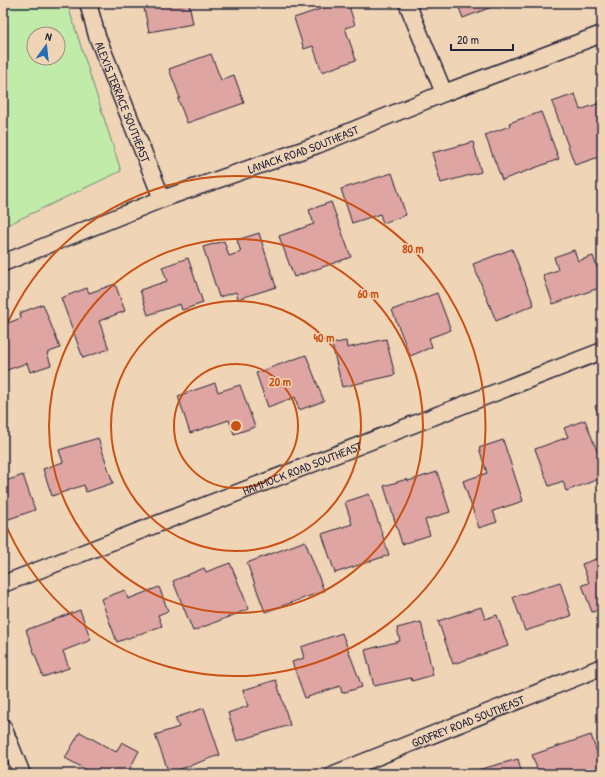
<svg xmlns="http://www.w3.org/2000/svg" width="605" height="777" font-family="'Patrick Hand',sans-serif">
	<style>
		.green { fill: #c1eba8; stroke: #728672; fill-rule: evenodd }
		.building { fill: #dfa5a2; stroke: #22223b }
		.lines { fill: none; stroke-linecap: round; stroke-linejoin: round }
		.minor-casing { stroke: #22223b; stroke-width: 19 }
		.minor { stroke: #efd4b6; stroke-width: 16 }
		.ring { fill: none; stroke: #ca5113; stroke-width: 2 }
		.labels { text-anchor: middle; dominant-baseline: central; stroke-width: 3; stroke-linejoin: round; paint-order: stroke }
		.street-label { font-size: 12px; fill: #22223b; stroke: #efd4b6 }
		.centre { fill: #ca5113; stroke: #efd4b6; stroke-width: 2 }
		.ring-label { font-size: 12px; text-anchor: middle; font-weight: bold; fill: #ca5113; stroke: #efd4b6; stroke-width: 3; stroke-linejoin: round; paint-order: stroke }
	</style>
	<rect width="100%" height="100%" fill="#efd4b6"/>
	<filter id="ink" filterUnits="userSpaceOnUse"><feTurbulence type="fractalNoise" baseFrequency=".025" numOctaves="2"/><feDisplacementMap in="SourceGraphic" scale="8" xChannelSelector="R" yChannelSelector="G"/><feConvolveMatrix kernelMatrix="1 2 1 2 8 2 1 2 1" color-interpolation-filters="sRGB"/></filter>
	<g filter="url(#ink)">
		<!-- green -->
		<path class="green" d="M3 3H67L121 171 3 227ZM34 34H58V58H34Z"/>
		<!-- building -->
		<path class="building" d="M143 3H189L193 24 149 32Z
			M338 3H348L355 25 345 28 356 60 322 72 313 46 304 49 294 18Z
			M457 3H502L463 18Z
			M211 54 221 80 234 75 244 103 187 123 178 99 180 98 169 69Z
			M575 94 580 110 600 103 598 96 602 95V156L575 165 552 102Z
			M541 112 559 159 502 180 485 135 510 126 509 123Z
			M473 142 481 172 441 183 432 153Z
			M392 173 406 215 383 223 380 214 352 223 341 189Z
			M331 202 351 257 294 277 279 236 314 224 309 210Z
			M259 233 276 287 238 299 236 292 219 297 203 247 224 241 229 256 241 252 237 240Z
			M512 249 534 305 496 321 473 264Z
			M574 250 578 261 593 256 602 282V287L553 304 543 275 558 270 554 257Z
			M188 258 203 303 182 310 180 304 148 315 140 290 167 281 162 267Z
			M115 284 125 311 99 321 109 349 83 358 61 298 87 288 89 293Z
			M437 293 451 330 429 338 432 347 410 356 392 310Z
			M43 304 60 348 47 353 51 365 30 372 27 363 4 371 3 325 21 318 20 313Z
			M386 339 395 375 342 387 332 344 346 341 347 348Z
			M306 355 324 401 299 410 295 397 268 407 256 373Z
			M215 383 218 392 240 385 255 427 234 434 229 420 190 433 178 396Z
			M602 403V423L595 406Z
			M585 420 602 464V478L566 491 563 481 549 486 535 449 568 437 564 428Z
			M98 438 113 483 86 492 84 485 52 496 43 469 63 462 59 450Z
			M503 440 523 501 493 511 497 522 479 528 463 481 487 473 479 448Z
			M437 472 450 512 425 520 430 535 402 544 384 486 407 479 408 481Z
			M23 475 35 510 3 521V482Z
			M369 494 389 555 335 573 322 534 352 524 345 502Z
			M305 541 324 591 265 612 247 563Z
			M602 557V609L592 612 582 585 589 583 582 564Z
			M230 563 249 609 193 631 173 581 204 568 206 572Z
			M560 582 571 616 525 631 513 597Z
			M159 587 168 611 158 615 162 626 117 642 101 599 125 590 128 599Z
			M481 607 485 619 497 615 508 646 453 664 438 621Z
			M80 610 91 640 63 651 69 668 43 677 26 630Z
			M421 622 433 675 412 681 411 678 374 686 365 650 400 641 397 628Z
			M342 633 362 687 342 693 340 686 305 698 292 662 304 658 301 647Z
			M276 680 290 725 237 741 228 713 248 706 243 690Z
			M204 708 220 755 169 773 155 735 179 727 175 718Z
			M80 732 116 752 122 742 139 751 127 774H94L65 758Z
			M591 735 602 767V774H539L532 755Z
			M518 759 522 774H463Z"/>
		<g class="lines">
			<defs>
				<g id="minor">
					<path id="s1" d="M88 3 97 36 162 199"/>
					<path d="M407 3 444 93"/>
					<path id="s2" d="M3 263 162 199 317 145 444 93 602 34"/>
					<path id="s3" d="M3 584 602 351"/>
					<path d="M3 727 22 774"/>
					<path id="s4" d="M334 774 602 667"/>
				</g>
			</defs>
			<!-- minor casing -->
			<use href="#minor" class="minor-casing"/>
			<!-- minor -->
			<use href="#minor" class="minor"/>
		</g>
	</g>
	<!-- distance rings -->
	<g class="ring">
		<circle cx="236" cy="426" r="62"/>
		<circle cx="236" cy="426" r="125"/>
		<circle cx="236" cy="426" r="187"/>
		<path d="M3 334A250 250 0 1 1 3 518"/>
	</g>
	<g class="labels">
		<!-- street labels -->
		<g class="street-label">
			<text stroke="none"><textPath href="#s1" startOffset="105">ALEXIS TERRACE SOUTHEAST</textPath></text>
			<text stroke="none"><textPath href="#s2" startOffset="321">LANACK ROAD SOUTHEAST</textPath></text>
			<text stroke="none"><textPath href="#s3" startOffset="321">HAMMOCK ROAD SOUTHEAST</textPath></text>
			<text stroke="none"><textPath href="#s4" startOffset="144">GODFREY ROAD SOUTHEAST</textPath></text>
		</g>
	</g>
	<circle cx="236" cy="426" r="6" class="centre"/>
	<g class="ring-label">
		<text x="413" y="253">80 m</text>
		<text x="368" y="298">60 m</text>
		<text x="324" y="342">40 m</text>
		<text x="280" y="386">20 m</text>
	</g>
	<!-- margin -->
	<rect width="605" height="777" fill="none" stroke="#efd4b6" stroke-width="16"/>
	<rect x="8" y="8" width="589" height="761" fill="none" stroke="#22223b" stroke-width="1.5" filter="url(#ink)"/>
	<!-- north arrow -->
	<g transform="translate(46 46) rotate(15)"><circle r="19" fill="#efd4b6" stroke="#9d8d85"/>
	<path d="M0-3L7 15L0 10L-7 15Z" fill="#1f6fb2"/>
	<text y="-6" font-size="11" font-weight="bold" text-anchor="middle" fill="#22223b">N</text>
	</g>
	<!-- scale -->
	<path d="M451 44v6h62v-6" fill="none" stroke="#22223b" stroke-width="2"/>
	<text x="457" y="44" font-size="12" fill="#22223b" stroke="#efd4b6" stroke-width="3" paint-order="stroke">20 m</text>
</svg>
